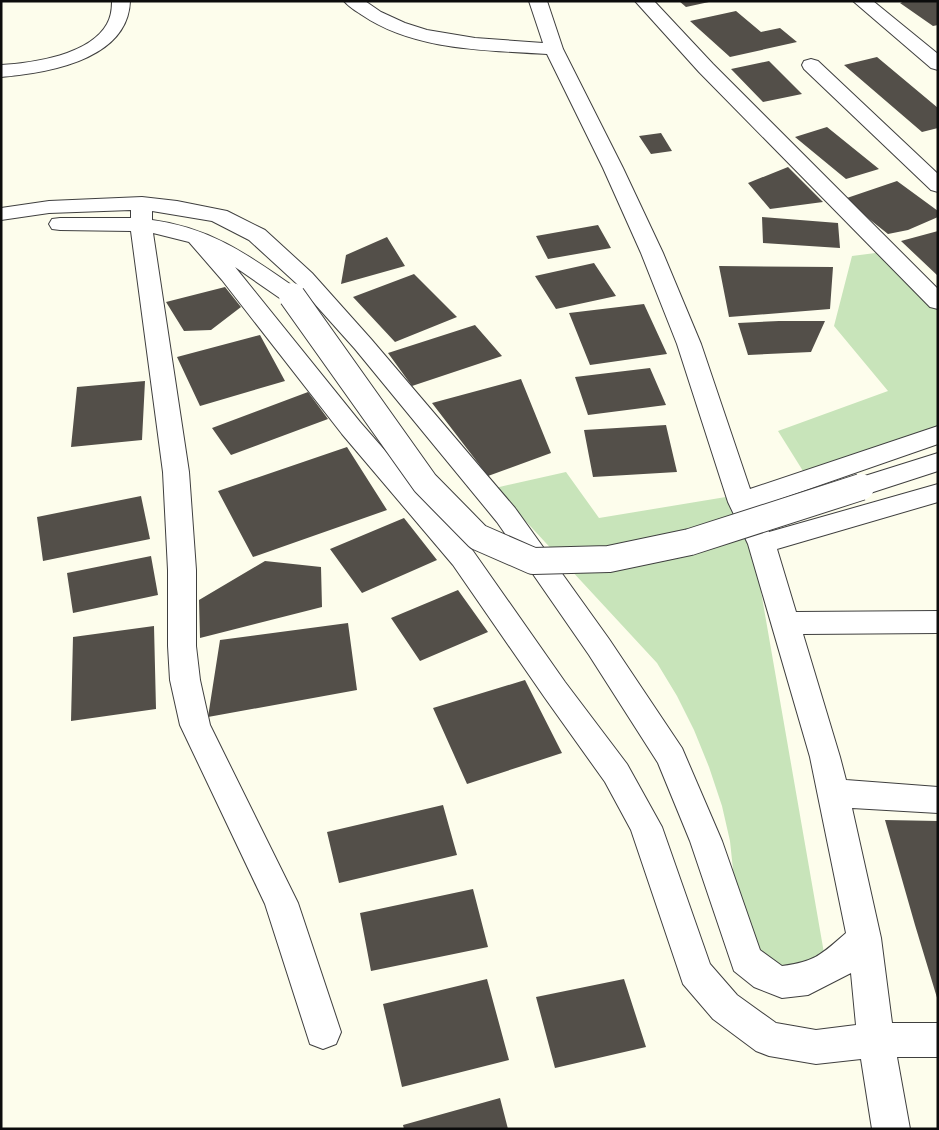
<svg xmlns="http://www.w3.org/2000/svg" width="939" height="1130" font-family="'PT Serif',serif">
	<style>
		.green { fill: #c8e4ba }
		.building { fill: #534f49 }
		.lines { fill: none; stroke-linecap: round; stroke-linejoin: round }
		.minor-casing { stroke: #3f3f3f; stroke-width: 2 }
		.minor { fill: #fff; fill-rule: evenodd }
		.minor-bridge-casing { stroke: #3f3f3f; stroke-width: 28; stroke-linecap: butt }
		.minor-bridge { stroke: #fff; stroke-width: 26 }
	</style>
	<rect width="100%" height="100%" fill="#fdfdec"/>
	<!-- green -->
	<path class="green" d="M891 251 938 299V426L803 471 778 431 888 391 834 326 852 256Z
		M566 472 599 518 744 494 824 953 814 961 787 967 772 964 758 956 738 917 730 841 722 806 709 767 694 730 677 696 657 663 495 488Z"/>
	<!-- building -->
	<path class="building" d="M679 1H709V2L686 7Z
		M905 1H938V25L933 26 900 3Z
		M736 11 761 32 780 28 797 42 730 57 690 21Z
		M877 57 938 108V128L922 132 844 65Z
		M769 61 802 94 763 102 731 69Z
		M827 127 879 169 846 179 795 137Z
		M661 133 672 151 651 154 639 136Z
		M788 167 823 202 770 209 748 183Z
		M897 181 938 211V217L908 230 888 234 844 199Z
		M762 217 838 223 840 248 763 243Z
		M598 225 611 248 548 259 536 236Z
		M938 231V276L901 241Z
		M387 237 405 266 341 284 346 255Z
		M594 263 616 296 556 309 535 276Z
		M719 266 833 267 830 309 729 317Z
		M414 274 457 317 395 342 353 297Z
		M225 287 241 307 211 330 184 331 166 302Z
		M644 304 667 354 590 365 569 313Z
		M779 321H825L811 352 748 355 738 323Z
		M475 325 502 356 412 386 388 353Z
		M260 335 285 381 200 406 177 357Z
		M650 368 666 405 588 415 575 377Z
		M521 379 551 453 488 476 432 403Z
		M145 381 142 440 71 447 77 387Z
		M308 392 328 419 231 455 212 428Z
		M666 425 677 472 593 477 584 430Z
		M347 447 387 510 253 557 218 491Z
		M141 496 150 539 43 561 37 517Z
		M404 518 437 560 362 593 330 549Z
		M151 556 158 595 73 613 67 573Z
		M265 561 321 567 322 607 200 638 199 600Z
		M458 590 488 632 420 661 391 618Z
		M348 623 357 690 208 717 220 640Z
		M154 626 156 709 71 721 73 637Z
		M525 680 562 753 467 784 433 708Z
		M443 805 457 855 339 883 327 832Z
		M885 820 938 821V1001L915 925Z
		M473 889 488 947 371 971 360 913Z
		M487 979 509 1060 402 1087 383 1004Z
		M624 979 646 1047 555 1068 536 997Z
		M500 1098 508 1129H404L403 1125Z"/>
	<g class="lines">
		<defs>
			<path id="minor" d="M112 1H130C128 60 47 73 1 77V65C33 63 90 55 107 24 111 17 112 9 112 1Z
				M344 1H365L381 12 405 23 427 30 475 38 543 43 529 1H547L563 49 623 168 663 253 701 344 750 489 938 426V444L757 507 769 532 938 484V502L777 549 796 612 938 611V633L803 634 840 757 846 780 938 787V813L852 808 881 938 892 1023H938V1057H897L910 1129H872L861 1059 816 1064 769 1056 756 1051 713 1019 683 984 631 830 605 782 545 698 453 565 342 434 222 280 189 242 153 233 189 472 196 570V646L200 680 210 725 298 903 341 1032 336 1044 323 1049 310 1044 265 904 180 725 170 680 168 646V570L163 472 131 231 60 230 52 229 49 224 52 219 60 218H131V210L49 213 1 220V208L49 201 142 197 177 201 227 211 265 230 312 273 371 339 515 508 609 639 682 748 722 841 760 950 782 966C815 962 822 954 846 933L810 757 748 544 728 502 677 344 641 253 603 168 547 54C486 50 415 51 362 15 356 11 349 7 344 1ZM152 211 212 221 249 240 296 283 355 349 497 522 589 655 658 763 690 841 734 971 754 987 782 998 808 995 851 973 856 1025 816 1030 776 1023 737 995 710 964 662 827 627 764 565 682 473 551 360 422 235 267 284 301 292 303 300 301 303 296 300 291C251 257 213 228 152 220Z
				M635 1H654L713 64 938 289V309L930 307 699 72Z
				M853 1H873L938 54V70L931 68Z
				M811 59 818 61 938 174V192L931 190 804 69 802 65 804 61Z
				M938 453V471L861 496 852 494 848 487 852 480Z"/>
		</defs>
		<!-- minor casing -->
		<use href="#minor" class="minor-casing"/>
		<!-- minor -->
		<use href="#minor" class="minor"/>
		<defs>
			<path id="minor-bridge" d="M292 296 425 483 478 537 533 561 609 559 690 542 861 487"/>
		</defs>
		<!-- minor-bridge casing -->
		<use href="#minor-bridge" class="minor-bridge-casing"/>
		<!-- minor-bridge -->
		<use href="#minor-bridge" class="minor-bridge"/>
	</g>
	<!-- border -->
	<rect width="939" height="1130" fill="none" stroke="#0c0c0c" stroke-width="5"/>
</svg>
